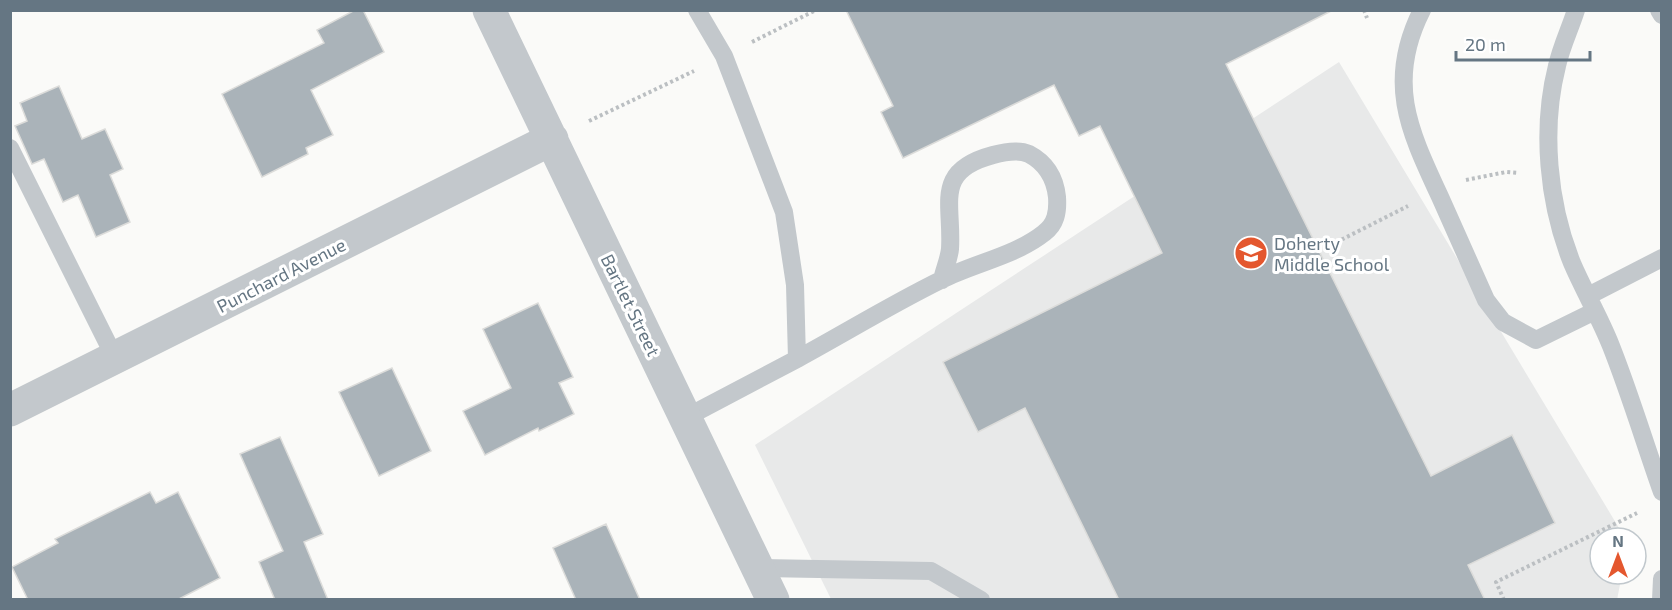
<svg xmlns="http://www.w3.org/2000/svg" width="1672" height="610" font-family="'Exo 2',sans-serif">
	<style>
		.built { fill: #e8e9e9 }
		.building { fill: #aab3b9; stroke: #dcdcda; stroke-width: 1.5 }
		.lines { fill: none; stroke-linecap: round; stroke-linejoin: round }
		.path { stroke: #bbbfc2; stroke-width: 4; stroke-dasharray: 3 3; stroke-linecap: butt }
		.lane { stroke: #c3c8cc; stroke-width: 18 }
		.street { stroke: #c3c8cc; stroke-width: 33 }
		.labels { text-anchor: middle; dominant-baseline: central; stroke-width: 6; stroke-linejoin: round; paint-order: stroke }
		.poi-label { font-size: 18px; fill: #657683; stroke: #fff; text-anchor: start }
		.street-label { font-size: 18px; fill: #657683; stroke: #fff }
	</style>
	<rect width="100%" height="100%" fill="#fafaf8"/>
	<!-- built -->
	<path class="built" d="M1339 62 1625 538H1600V574H1622L1617 600 831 599 755 445Z"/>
	<!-- building -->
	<path class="building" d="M355 10H363L384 52 311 90 333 135 306 148 308 154 262 177 222 94 324 43 317 30Z
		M846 10H1333L1226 64 1431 476 1512 435 1555 523 1468 565 1485 600H1119L1025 408 978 432 943 362 1162 253 1100 126 1079 136 1054 85 903 158 881 112 893 106Z
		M59 86 82 139 105 129 123 169 110 175 130 222 96 237 78 195 63 202 44 159 32 164 15 126 27 121 20 103Z
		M538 303 573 377 559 383 574 414 539 431 538 428 485 455 463 411 511 388 483 329Z
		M392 368 431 451 379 476 339 392Z
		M280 437 323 534 304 542 328 600H275L259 562 283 551 240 454Z
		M150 492 156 503 178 492 220 578 177 600H28L12 567 58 543 55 539Z
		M606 524 640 600H576L553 548Z"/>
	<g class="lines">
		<!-- path -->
		<path class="path" d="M1364 10 1367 18
			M752 42 816 10
			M589 121 694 71
			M1466 180 1506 172 1518 173
			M1331 245 1408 206
			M1504 600 1496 582 1637 513"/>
		<!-- lane -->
		<path class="lane" d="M1422 10C1385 83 1410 132 1441 199 1456 233 1471 267 1486 300L1503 322 1536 340 1595 311
			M1576 10C1570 29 1561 47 1557 66 1541 129 1548 203 1572 263 1584 291 1600 318 1611 346 1630 394 1645 444 1662 492
			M1659 10 1662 15
			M10 148 115 358
			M1588 296 1662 258
			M797 359C845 333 892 304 941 280 974 263 1015 256 1044 233 1056 224 1058 212 1057 197 1055 178 1046 163 1029 154 1018 149 1004 152 993 155 933 171 953 203 950 249 949 259 944 270 942 280
			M685 418 797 359 795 285 784 212 724 56 697 10
			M757 568 931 571 981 600
			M1661 600 1662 579"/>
		<!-- street -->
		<path class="street" d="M489 10 773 600
			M10 410 552 139"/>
	</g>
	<!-- icons -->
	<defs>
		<symbol id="school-disc" viewBox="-11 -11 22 22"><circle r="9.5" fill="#e4572e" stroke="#fff"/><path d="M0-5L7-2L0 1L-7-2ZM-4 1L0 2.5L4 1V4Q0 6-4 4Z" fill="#fff"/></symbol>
	</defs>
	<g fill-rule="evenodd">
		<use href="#school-disc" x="1232" y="234" width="38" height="38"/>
	</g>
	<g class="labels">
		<!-- poi labels -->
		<g class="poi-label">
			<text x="1274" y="243">Doherty<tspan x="1274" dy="21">Middle School</tspan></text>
		</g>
		<!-- street labels -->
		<g class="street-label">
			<text transform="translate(281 275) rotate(-27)">Punchard Avenue</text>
			<text transform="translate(631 305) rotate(64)">Bartlet Street</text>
		</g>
	</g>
	<!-- border -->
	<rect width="1672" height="610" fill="none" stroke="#657683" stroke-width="24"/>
	<!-- north arrow -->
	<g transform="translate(1618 556)"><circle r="28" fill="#ffffff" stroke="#c1c8cd" stroke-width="1.5"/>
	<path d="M0-4.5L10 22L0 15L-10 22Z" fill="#e4572e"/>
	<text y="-9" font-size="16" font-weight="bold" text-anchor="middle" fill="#657683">N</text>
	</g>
	<!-- scale -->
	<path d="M1456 51v9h134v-9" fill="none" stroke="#657683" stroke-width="3"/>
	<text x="1465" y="51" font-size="18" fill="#657683" stroke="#ffffff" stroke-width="4.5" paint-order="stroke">20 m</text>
</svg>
